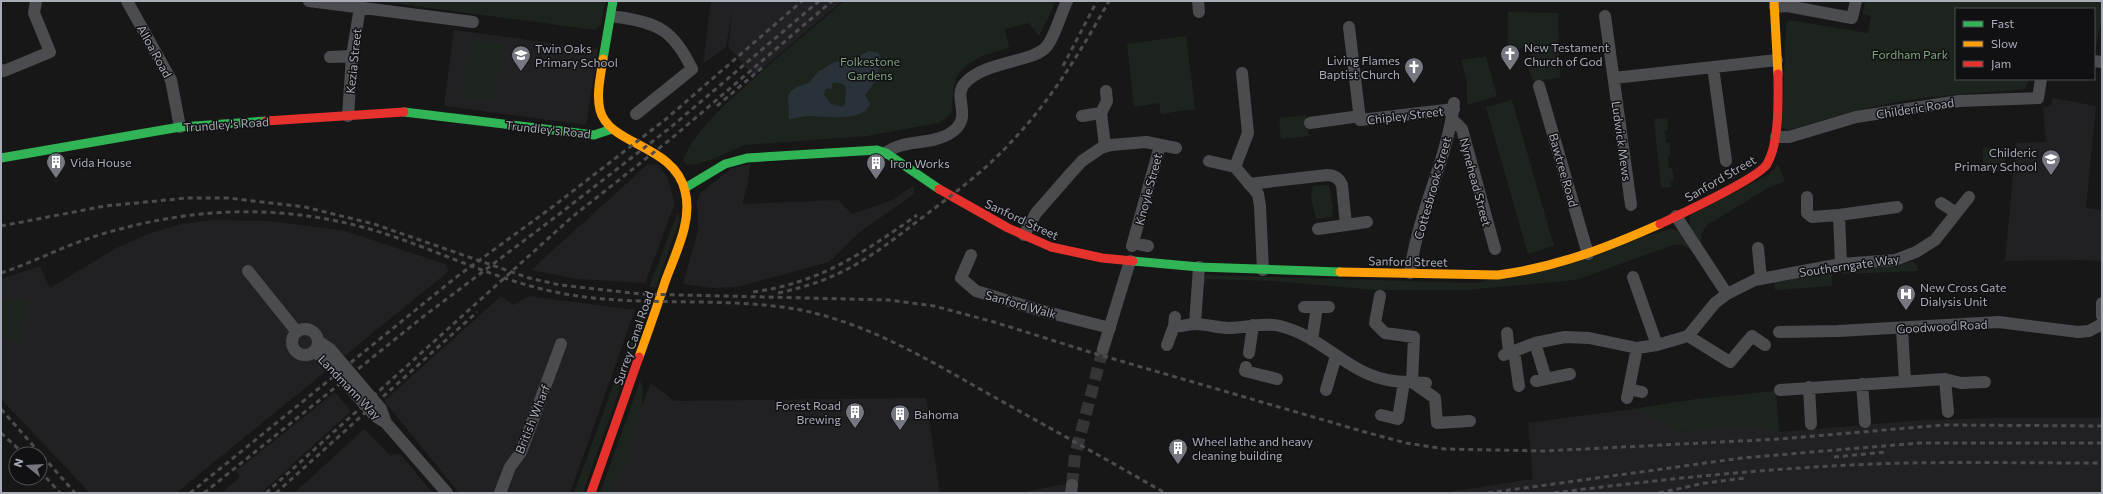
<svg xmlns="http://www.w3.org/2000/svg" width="2103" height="494" font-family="Commissioner,sans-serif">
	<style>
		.built { fill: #212123 }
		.green { fill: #1d241e }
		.water { fill: #2a3239; fill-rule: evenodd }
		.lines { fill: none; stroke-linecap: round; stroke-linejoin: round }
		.street-tunnel { stroke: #343537; stroke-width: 12; stroke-dasharray: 12 6; stroke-linecap: butt }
		.street { stroke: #4b4c50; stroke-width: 12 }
		.fast { stroke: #30b455; stroke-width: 9 }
		.slow { stroke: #ff9f0a; stroke-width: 9 }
		.jam { stroke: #e5322d; stroke-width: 9 }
		.rail { stroke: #4b4c4f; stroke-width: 3; stroke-dasharray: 5 4; stroke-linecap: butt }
		.labels { text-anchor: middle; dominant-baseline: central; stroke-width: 3; stroke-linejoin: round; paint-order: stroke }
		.poi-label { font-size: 12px; fill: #a8adb8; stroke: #111113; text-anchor: start }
		.street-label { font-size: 12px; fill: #a8adb8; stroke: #111113 }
		.park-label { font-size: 12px; fill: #7fa381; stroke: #111113 }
	</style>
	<rect width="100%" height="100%" fill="#171717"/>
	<!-- built -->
	<path class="built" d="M711 1H842L754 76 728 47 733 6 726 47 703 64Z
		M454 30 551 43V45H568L598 49 586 125 444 106Z
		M2053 98 2096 106 2086 208 2102 210V261L2081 260 2005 261 2016 143 2046 142 2043 106 2046 107 2051 105Z
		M648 164 658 165 667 177 675 203 645 283 577 279 531 270Z
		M750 164 748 183 742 204 838 200 852 214 893 200 914 185V194L860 232 829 262 737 287 710 288 683 284 698 231 697 202 700 193 732 168Z
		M213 220 270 221 345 231 445 264 449 271 176 493H90L1 399V279L40 266 50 288 116 248 148 234 182 224Z
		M501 296 513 305 529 296 635 310 570 493H459L384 401Z
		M651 383 674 401 926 398 940 493H605Z
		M335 392 351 411 261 493H221L240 477 236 471Z
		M1639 408 1679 432 1746 425 1779 432 1924 420 1993 418H2102V493H1442L1533 479 1528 423Z
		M364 429 390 455 400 454 433 493H294Z
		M1065 484V493H1019Z"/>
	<!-- green -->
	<path class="green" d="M378 1H605L601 25 595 30Z
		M844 1H1056L1039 36 1029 23 1005 29 1009 48C988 53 958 62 954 86 952 95 953 105 951 114L939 123 867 136 744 145 714 159 697 164 687 165 683 159C696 131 718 111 741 90 774 59 810 31 844 1Z
		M1865 1H2102V16L2095 52 2094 9H1956V79H2029L2025 89C1994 92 1964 93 1933 97 1883 102 1835 116 1787 131L1782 127 1786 24 1789 20 1868 33 1871 16 1863 14Z
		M1508 12 1558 13 1560 78 1533 81 1528 68 1531 52 1529 51 1530 48 1528 46 1508 52Z
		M1186 36 1195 109 1161 114 1159 103 1134 107 1127 44Z
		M470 39 502 43 494 101 462 97Z
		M1486 56 1497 96 1467 105V81L1461 60Z
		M1512 100 1554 246 1528 254 1486 107Z
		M1306 115 1309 136 1281 139 1279 118Z
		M1667 118 1668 130 1665 131 1666 143H1669L1671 155 1668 156 1669 168H1672L1674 180 1670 181 1671 187 1661 188 1654 119Z
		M1983 148H2005V171H1983Z
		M1778 164 1785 181 1768 188 1707 225 1701 234 1702 243C1696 235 1685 226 1691 215L1770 174Z
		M1329 185 1333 207 1332 217 1316 219 1311 198 1313 186Z
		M678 212 680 219 656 287H649Z
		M1671 229 1682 232 1691 250 1683 245H1673L1576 280 1465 290H1374L1276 281 1207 279 1205 284H1203L1205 275 1476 283Z
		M1913 261 1918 266V271L1843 274 1842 269 1895 266Z
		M1832 273V286L1775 290V282Z
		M18 297 26 301 28 307 23 341 16 344 1 333V303Z
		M641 309H648L583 493H574Z
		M640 381C652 398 621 472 614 493H600Z
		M1776 391 1779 432 1746 425 1679 432 1639 408 1696 399Z"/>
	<!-- water -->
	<path class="water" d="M869 51 879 53 881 61 877 79 865 95 870 104C863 123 823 116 808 116 801 116 795 119 789 119L788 97 791 91 797 87 809 83 818 72 833 63 857 57ZM834 82 843 84 846 87 845 105 842 107 831 104 824 95 825 90 828 88 832 89V84Z"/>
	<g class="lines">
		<!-- street-tunnel -->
		<path class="street-tunnel" d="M1072 485 1075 455 1103 349"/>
		<!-- street -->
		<path class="street" d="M127 1 171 80 180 127
			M309 1 473 22
			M1198 1 1199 12
			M1775 7 1787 6 1852 18 1856 1
			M1605 16 1631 205
			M617 17C658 22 674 31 692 69L636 114
			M1349 27 1360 120 1454 109
			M330 57 352 56
			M2094 61 2102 62
			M1713 67 1726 161
			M1 70 4 71 50 52 34 13 36 1
			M1614 78 1777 60
			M1539 86 1588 254
			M1101 113 1105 146
			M348 116 352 56 360 7
			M1082 116 1101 113 1107 101 1106 91
			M1452 119 1462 129 1495 249
			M1310 123 1360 116
			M1776 137H1789L1856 117 1959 101 2038 98 2041 79
			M886 153C903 139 931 145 949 134 976 118 951 98 965 83 986 60 1034 63 1047 46 1055 36 1061 13 1067 1
			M1209 161 1235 167 1258 194 1260 206 1263 270
			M1235 167 1248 133 1242 73
			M1249 184 1327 175C1334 175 1339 178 1342 185L1346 225
			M1807 197V213L1812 217 1839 215 1841 264
			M1941 203 1955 212
			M1839 215 1897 207
			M1676 216 1727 294
			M1318 229 1367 222
			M1024 235 1036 213 1071 173 1082 161 1101 148 1111 145 1146 142 1176 148
			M1133 243 1148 246
			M1132 246 1160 146
			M1758 248 1761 279
			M971 255 961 278 976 291 1039 310 1110 328
			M248 271 297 332
			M1410 273C1417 215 1447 161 1454 103
			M1633 277 1657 345
			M2102 303V316
			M1304 307H1317
			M1195 324 1199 267
			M1174 326C1182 327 1188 324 1195 324 1206 324 1218 328 1229 328 1246 328 1264 322 1280 326 1332 339 1351 384 1412 382L1414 337 1385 333 1375 323 1380 296
			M1902 328 1905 381
			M292 342a13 13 0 1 1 26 0a13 13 0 1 1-26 0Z
			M1779 332 1838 331 1999 322 2078 332 2089 331 2102 324
			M1507 333 1509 353
			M1688 336 1730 362 1752 336 1765 345
			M1312 340 1317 307H1329
			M318 341 330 349 381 409 386 423
			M1535 343 1546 379
			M1167 345 1174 326 1175 317
			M1103 349 1130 261
			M1514 351 1519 386
			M313 352 323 357 375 416 386 423 447 493
			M1249 353 1253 325
			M1504 355 1535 343 1565 337 1589 338 1637 348 1657 345 1688 336 1715 303 1727 294 1755 280 1841 264 1895 260 1916 252 1935 240 1969 197
			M1246 367 1245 371 1277 379
			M1945 379 1948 412
			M1536 381 1570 374
			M1426 383 1412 382 1435 398 1437 423 1470 421
			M1862 384 1865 422
			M1809 387 1811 424
			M1629 389 1642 392
			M1326 390 1336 356
			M1780 390 1945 379 1961 383 1985 382
			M1627 398 1637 348
			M1381 415 1398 419 1404 382
			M500 493 510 467 521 452 561 344
			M1071 493 1072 485"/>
		<!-- fast -->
		<path class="fast" d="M603 59 613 1
			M404 112 594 135 612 129
			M1 158 180 127 266 121
			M685 188 725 164 747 158 877 150 886 153 939 189
			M1133 261 1199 267 1340 272"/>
		<!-- slow -->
		<path class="slow" d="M1774 1 1778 74
			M603 59C601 74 596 94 600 110 609 146 674 144 685 191 693 221 675 254 665 282 657 307 648 332 639 357
			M1340 272 1498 275C1557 267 1606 248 1660 224"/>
		<!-- jam -->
		<path class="jam" d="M266 121 404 112
			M939 189 1008 228 1051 247 1102 258 1133 261
			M1660 224C1679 215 1759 178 1767 164 1780 142 1778 99 1778 74
			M591 493 639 357"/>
		<!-- rail -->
		<path class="rail" d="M1063 66 1097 1
			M717 106 764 66
			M1 226 105 206 187 198H228L305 207 374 224 529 278 560 285 641 294 889 300 934 306 994 322 1093 353 1365 432 1406 443 1445 449 1545 451 1779 439 1944 425 2102 426
			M1 273C34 262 66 245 99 235 191 207 280 203 373 230 434 248 492 279 555 292 636 309 720 295 801 310 869 324 927 359 987 393 1046 426 1106 459 1165 493
			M753 292C820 283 863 253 917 215
			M778 293C840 280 870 258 919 220 952 195 985 171 1013 140 1052 99 1082 49 1109 1
			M1 409 75 493
			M1 433 24 454
			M1834 457 1886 452
			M40 471 60 493
			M190 493 455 278 551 208 666 119 802 1
			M204 493 424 316 558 215 671 127 819 1
			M266 493 572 217 672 138 832 1
			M276 493 477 312
			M1488 493 1742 458 1919 443H2102
			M1554 493C1670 478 1788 466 1906 463 1971 462 2037 463 2102 463
			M1659 493 1705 483 1745 478"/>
	</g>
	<!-- icons -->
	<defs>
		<symbol id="church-pin" viewBox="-11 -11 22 30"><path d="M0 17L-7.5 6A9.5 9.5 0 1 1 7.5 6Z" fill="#757880" stroke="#111113"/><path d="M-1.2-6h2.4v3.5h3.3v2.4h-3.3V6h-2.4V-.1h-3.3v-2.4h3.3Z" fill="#fff"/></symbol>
		<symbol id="school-pin" viewBox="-11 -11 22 30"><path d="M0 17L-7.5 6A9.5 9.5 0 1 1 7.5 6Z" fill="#757880" stroke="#111113"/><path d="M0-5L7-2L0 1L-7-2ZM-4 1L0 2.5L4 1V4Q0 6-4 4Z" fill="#fff"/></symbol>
		<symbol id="building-pin" viewBox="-11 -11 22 30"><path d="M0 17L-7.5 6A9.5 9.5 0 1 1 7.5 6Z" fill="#757880" stroke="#111113"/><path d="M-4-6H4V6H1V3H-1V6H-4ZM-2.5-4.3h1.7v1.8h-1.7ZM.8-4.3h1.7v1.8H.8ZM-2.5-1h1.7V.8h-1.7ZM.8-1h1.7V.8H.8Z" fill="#fff"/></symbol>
		<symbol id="hospital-pin" viewBox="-11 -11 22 30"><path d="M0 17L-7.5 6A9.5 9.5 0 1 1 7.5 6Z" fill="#757880" stroke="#111113"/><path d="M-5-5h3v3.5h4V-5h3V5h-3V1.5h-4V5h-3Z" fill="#fff"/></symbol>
	</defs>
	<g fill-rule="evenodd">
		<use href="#church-pin" x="1499" y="43" width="22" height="30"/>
		<use href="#school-pin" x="510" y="44" width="22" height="30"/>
		<use href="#church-pin" x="1403" y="56" width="22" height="30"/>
		<use href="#school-pin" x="2040" y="148" width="22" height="30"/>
		<use href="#building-pin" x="45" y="151" width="22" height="30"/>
		<use href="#building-pin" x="865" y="152" width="22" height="30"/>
		<use href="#hospital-pin" x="1895" y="283" width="22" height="30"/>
		<use href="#building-pin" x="844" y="401" width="22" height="30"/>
		<use href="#building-pin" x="889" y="403" width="22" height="30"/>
		<use href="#building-pin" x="1167" y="437" width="22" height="30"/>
	</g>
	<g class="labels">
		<!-- poi labels -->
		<g class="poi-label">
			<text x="1524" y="47">New Testament<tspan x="1524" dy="14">Church of God</tspan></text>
			<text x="535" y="48">Twin Oaks<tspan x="535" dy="14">Primary School</tspan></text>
			<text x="1400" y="60" text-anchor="end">Living Flames<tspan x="1400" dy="14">Baptist Church</tspan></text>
			<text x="2037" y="152" text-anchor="end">Childeric<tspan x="2037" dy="14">Primary School</tspan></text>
			<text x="70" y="162">Vida House</text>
			<text x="890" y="163">Iron Works</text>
			<text x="1920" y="287">New Cross Gate<tspan x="1920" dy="14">Dialysis Unit</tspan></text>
			<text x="841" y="405" text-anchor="end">Forest Road<tspan x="841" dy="14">Brewing</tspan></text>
			<text x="914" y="414">Bahoma</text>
			<text x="1192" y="441">Wheel lathe and heavy<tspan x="1192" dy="14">cleaning building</tspan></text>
		</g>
		<!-- street labels -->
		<g class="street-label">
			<text transform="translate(155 51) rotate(61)">Alloa Road</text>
			<text transform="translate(353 61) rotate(-84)">Kezia Street</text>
			<text transform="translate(1915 108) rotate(-9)">Childeric Road</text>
			<text transform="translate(1405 115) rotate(-7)">Chipley Street</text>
			<text transform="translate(226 124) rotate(-4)">Trundley's Road</text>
			<text transform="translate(548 129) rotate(6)">Trundley's Road</text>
			<text transform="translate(1622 141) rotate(82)">Ludwick Mews</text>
			<text transform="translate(1564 170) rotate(74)">Bawtree Road</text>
			<text transform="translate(1720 178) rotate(-30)">Sanford Street</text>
			<text transform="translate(1476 182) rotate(75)">Nynehead Street</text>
			<text transform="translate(1432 188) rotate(-74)">Cottesbrook Street</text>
			<text transform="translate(1148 189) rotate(-75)">Knoyle Street</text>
			<text transform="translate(1022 219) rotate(25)">Sanford Street</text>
			<text transform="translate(1408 261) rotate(1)">Sanford Street</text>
			<text transform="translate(1849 265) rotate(-8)">Southerngate Way</text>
			<text transform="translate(1021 304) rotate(16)">Sanford Walk</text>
			<text transform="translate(1942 326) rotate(-3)">Goodwood Road</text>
			<text transform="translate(633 338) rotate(-71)">Surrey Canal Road</text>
			<text transform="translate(350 387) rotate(46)">Landmann Way</text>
			<text transform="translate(532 419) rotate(-68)">British Wharf</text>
		</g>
		<!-- park labels -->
		<g class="park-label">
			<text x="1910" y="54">Fordham Park</text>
			<text x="870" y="61">Folkestone<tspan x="870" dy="14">Gardens</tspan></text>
		</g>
	</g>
	<!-- border -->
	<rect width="2103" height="494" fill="none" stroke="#a8adb8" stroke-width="4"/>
	<!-- legend -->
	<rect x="1955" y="8" width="140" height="72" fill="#111113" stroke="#4d4f55"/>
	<rect x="1963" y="21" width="20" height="6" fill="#30b455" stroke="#4d4f55"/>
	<text x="1991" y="28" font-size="12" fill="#a8adb8">Fast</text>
	<rect x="1963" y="41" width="20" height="6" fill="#ff9f0a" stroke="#4d4f55"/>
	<text x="1991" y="48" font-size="12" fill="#a8adb8">Slow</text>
	<rect x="1963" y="61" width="20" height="6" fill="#e5322d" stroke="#4d4f55"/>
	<text x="1991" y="68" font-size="12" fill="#a8adb8">Jam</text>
	<!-- north arrow -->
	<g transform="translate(28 466) rotate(288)"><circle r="19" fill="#111113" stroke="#4d4f55"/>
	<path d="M0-3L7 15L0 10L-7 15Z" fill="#757880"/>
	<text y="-6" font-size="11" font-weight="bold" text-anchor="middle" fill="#a8adb8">N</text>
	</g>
</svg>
